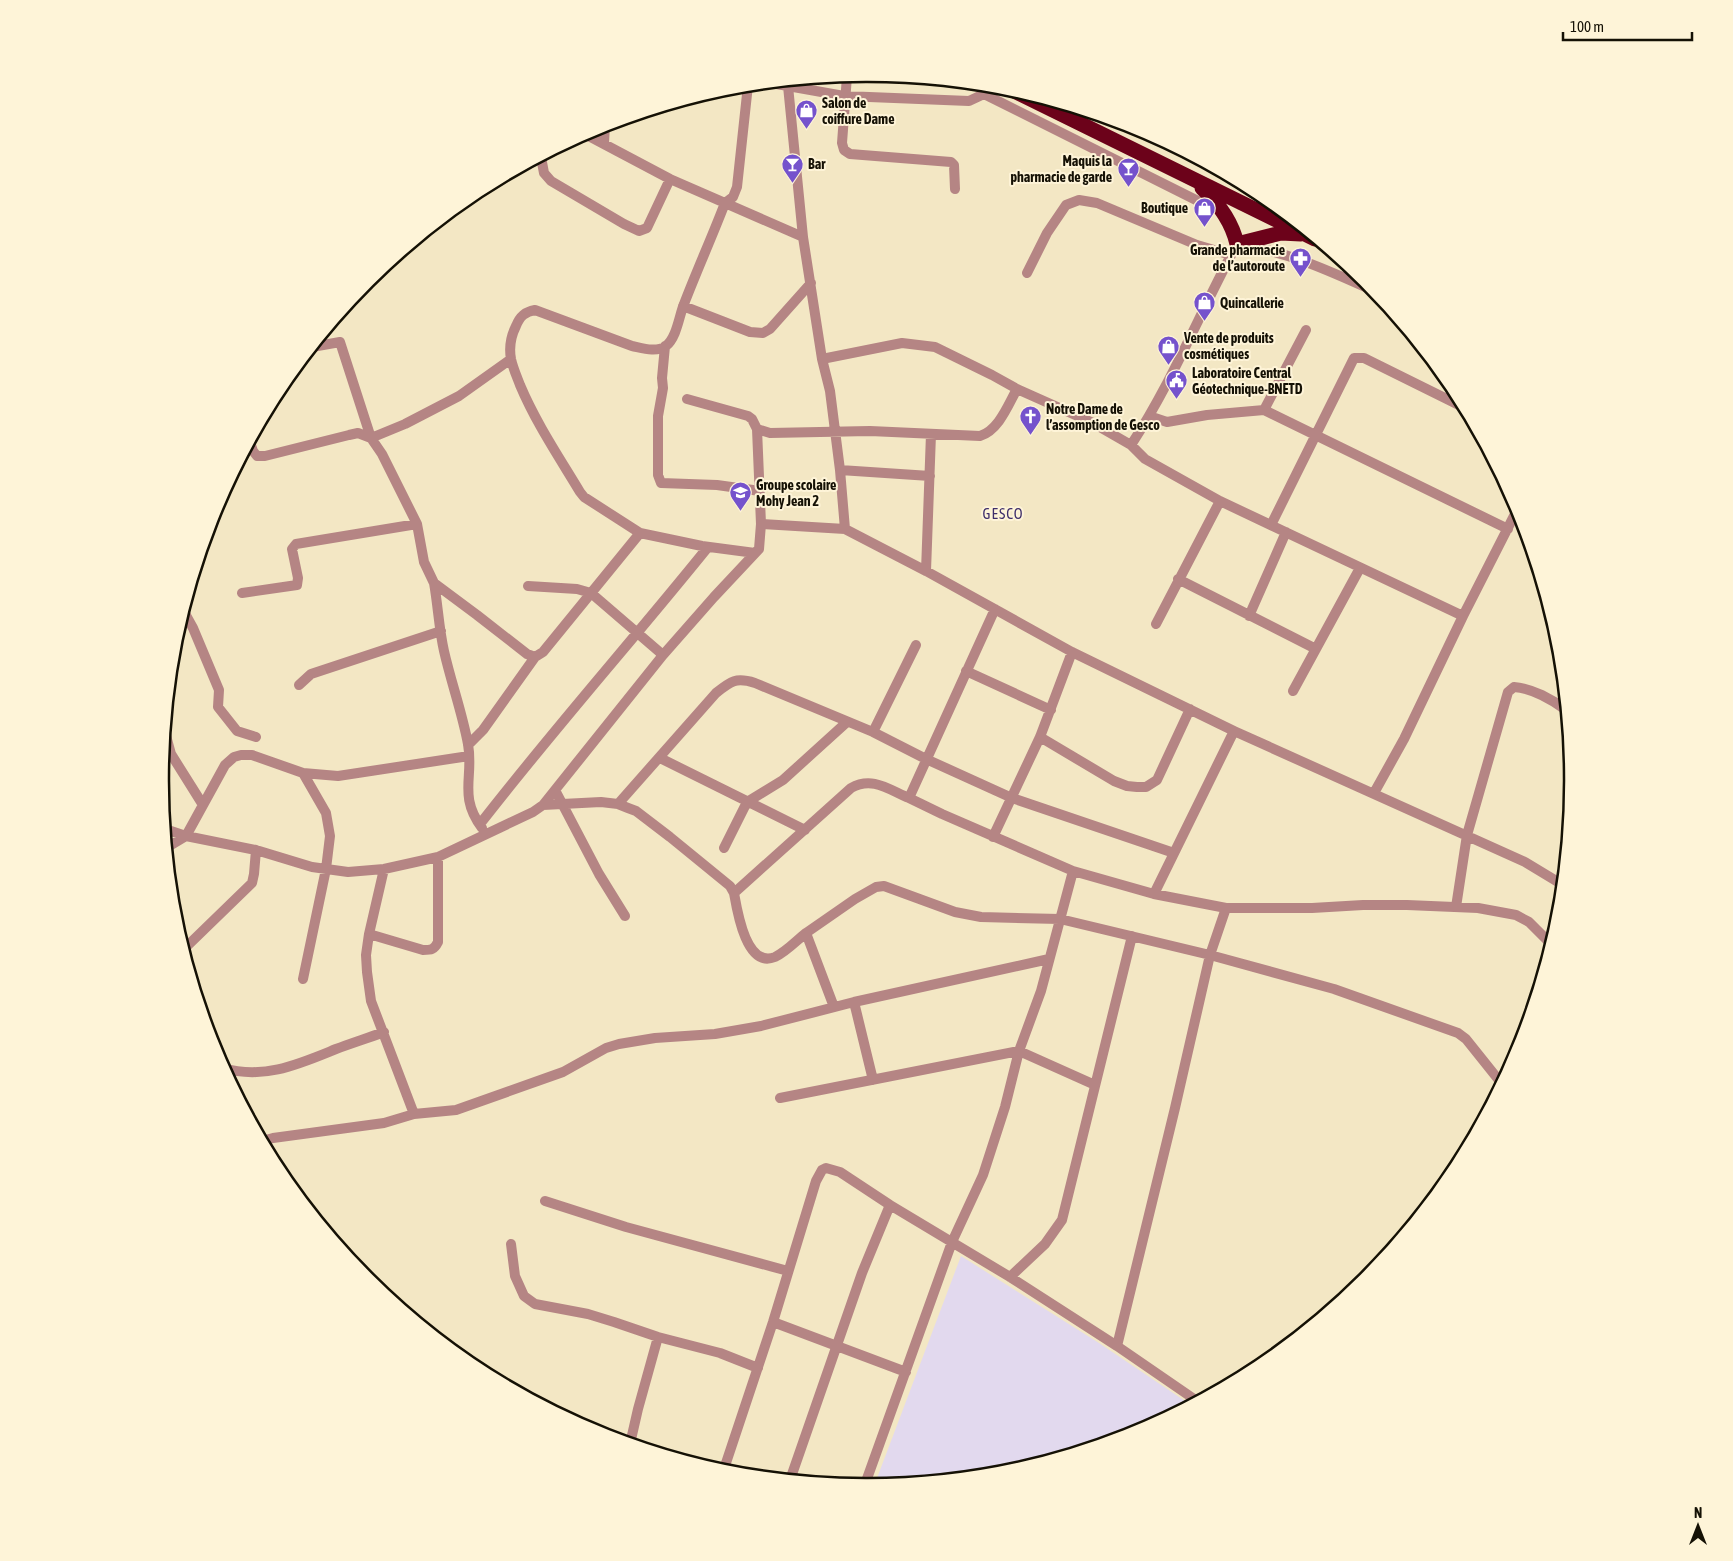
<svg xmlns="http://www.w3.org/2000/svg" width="1733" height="1561" font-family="'Asap Condensed',sans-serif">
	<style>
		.industrial { fill: #e2d9ee }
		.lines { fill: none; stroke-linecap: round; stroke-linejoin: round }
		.minor { stroke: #b58584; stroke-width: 10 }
		.highway { stroke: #6c021a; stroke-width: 15 }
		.labels { text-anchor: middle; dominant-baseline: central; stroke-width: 4; stroke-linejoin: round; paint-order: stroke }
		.poi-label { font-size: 14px; font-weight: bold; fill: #151105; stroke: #fef4d8; text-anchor: start }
		.neighbourhood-label { font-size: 15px; letter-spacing: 1px; fill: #3e2e6a; stroke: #fef4d8 }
		.rim { fill: none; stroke: #151105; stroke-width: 2.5 }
	</style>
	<rect width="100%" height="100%" fill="#f3e7c4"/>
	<!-- industrial -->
	<path class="industrial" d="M961 1256 1099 1343 1191 1405 1137 1434 1004 1474 874 1486Z"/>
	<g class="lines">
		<!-- minor -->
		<path class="minor" d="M847 76 842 143 844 150 850 154 951 162 954 165 955 189
			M771 83 844 96 969 101 984 94 992 86
			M748 85 737 187 733 197 725 203C712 237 697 270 684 304 679 316 677 337 666 346 656 353 642 348 632 346L535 310C525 312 520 316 516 326 511 336 509 348 511 359 513 368 517 377 520 385 536 423 559 457 580 492L584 497 640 533 702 546 755 553
			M788 86 803 237 822 359 830 391 840 470 845 529 926 571 1072 652 1234 731 1525 862 1563 885
			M984 94 1200 202
			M585 134 670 179 803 237
			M604 143 605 125
			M541 157 544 173 551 181 624 224 639 231 647 228 670 179
			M1027 273 1047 233 1066 205 1079 200 1097 203 1197 245 1231 255
			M683 306 750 332 763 333 770 329 811 283
			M665 346 662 378 663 388 658 416V475L661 483 717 485 760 491
			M312 347 340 342 371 438 405 424 459 396 511 359
			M822 359 902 343 935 347 992 375 1017 389 1091 422 1131 445 1145 459 1220 501 1463 616
			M687 399 748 416 752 419 757 429 770 433 870 431 980 436C999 430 1008 405 1017 389
			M1264 410 1306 330
			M1149 416 1167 422 1207 415 1264 410 1508 529
			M250 442 253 451 257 456H265L349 435 358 433 371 438 382 454 417 524
			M1131 445C1173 381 1201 310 1237 244 1286 251 1330 271 1374 291
			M840 470 930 476
			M761 524 845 529
			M1271 525 1354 358H1364L1465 408
			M926 571 931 434
			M1178 579 1316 649
			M434 583C438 606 439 629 444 651 451 682 462 712 468 744 474 777 458 796 482 828
			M528 586 577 589 591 593 663 655
			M242 593 297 585 298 578 292 549 296 544 417 524 424 562 434 583 477 615 527 654 535 657
			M183 610 193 628 219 690 218 707 237 731 256 737
			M1249 616 1286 532
			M1156 624 1220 501
			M966 671 1051 710
			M299 685 311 674 441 631
			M1293 691 1360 568
			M165 732 171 754 203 805
			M873 732 916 645
			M1040 737 1114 781 1127 786 1137 787H1146L1157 780 1190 709
			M468 745 483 730 535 657 543 652 640 533
			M660 758 805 830
			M555 790 599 874 625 916
			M1374 793 1404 739 1463 616 1518 508
			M909 798 942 814 1073 871 1154 894 1226 908H1312L1363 905H1407L1478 908 1516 915 1529 922 1552 945
			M618 804 716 693C731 681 736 677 755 683L873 732 926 759 1012 798 1174 853
			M543 805 601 802 618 804 628 808 636 811 670 837 730 886 734 893C737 910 746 969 775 957 786 952 796 941 806 933L834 1007
			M480 824C553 730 633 640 708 547
			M165 829 186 836 256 850 312 867 348 872 384 869 438 857 533 812 543 805 663 655 714 597 759 549 761 524 757 429
			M993 837 1040 737 1072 652
			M166 848 186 836 225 765 234 757 241 755H252L303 773 338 776 469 756
			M724 848 747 802 783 780 847 722
			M384 869 369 934 366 955 367 972 371 1001 414 1114
			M734 893 851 788C872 776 888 789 909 798L995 609
			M1154 894 1234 731
			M1456 907 1467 835 1508 692 1514 687C1532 688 1553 700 1566 710
			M806 933 855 899 876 887 884 886 955 912 981 917 1060 919 1210 955 1334 989 1458 1033 1466 1039 1502 1084
			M369 934 423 950C431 950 434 950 438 942V857
			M183 950 252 883 254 874 256 850
			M303 979 326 869 330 836 326 813 303 773
			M854 1002 873 1080
			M223 1068C264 1080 299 1064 336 1049 352 1043 368 1038 384 1032
			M780 1098 1019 1051 1095 1085
			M262 1141 273 1138 384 1123 414 1114 456 1110 563 1072 606 1048 619 1044 655 1038 715 1034 761 1026 854 1002 1049 959
			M545 1201 626 1227 788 1271
			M511 1244 515 1276 524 1296 535 1304 588 1314 614 1322 658 1337 720 1353 758 1368
			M367 1275 385 1295
			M1010 1277 1045 1244 1062 1220 1132 936
			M773 1322 906 1372
			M1117 1346 1175 1108 1210 955 1226 908
			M630 1444 638 1409 658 1337
			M723 1472 773 1322 816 1181 822 1170 826 1168 840 1172 890 1205 1010 1277 1117 1346 1197 1401
			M790 1480 862 1273 890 1205
			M864 1487 952 1242 983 1175 1005 1107 1019 1051 1041 991 1073 871"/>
		<!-- highway -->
		<path class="highway" d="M1012 90 1315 239
			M1202 188C1218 203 1232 222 1237 244L1281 233 1301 234"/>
	</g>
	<!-- icons -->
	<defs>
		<symbol id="shop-pin" viewBox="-11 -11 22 30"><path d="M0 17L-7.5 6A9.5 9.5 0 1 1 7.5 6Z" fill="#7552cc" stroke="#fef4d8"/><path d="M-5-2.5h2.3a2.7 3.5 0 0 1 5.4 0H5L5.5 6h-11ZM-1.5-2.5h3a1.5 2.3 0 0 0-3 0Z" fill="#fff"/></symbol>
		<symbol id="bar-pin" viewBox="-11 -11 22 30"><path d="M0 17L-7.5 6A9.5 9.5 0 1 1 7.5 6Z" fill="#7552cc" stroke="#fef4d8"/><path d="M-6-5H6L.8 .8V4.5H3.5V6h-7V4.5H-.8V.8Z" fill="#fff"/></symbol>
		<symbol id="pharmacy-pin" viewBox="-11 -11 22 30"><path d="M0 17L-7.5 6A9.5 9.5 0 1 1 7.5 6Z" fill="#7552cc" stroke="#fef4d8"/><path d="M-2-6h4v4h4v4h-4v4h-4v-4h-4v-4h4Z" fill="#fff"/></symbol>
		<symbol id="civic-pin" viewBox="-11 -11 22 30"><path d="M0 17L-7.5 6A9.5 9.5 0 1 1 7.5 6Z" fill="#7552cc" stroke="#fef4d8"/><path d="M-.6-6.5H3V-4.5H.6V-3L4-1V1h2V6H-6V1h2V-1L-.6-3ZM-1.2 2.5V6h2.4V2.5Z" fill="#fff"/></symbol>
		<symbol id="church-pin" viewBox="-11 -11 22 30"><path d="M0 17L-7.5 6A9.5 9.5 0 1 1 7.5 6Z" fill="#7552cc" stroke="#fef4d8"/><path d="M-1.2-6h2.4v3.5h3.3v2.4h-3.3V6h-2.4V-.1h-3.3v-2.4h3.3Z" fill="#fff"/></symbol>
		<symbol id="school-pin" viewBox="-11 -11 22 30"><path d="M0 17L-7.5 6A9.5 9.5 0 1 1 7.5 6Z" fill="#7552cc" stroke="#fef4d8"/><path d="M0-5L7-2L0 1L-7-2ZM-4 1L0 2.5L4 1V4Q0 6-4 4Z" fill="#fff"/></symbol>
	</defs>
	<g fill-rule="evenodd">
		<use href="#shop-pin" x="794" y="98" width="25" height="34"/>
		<use href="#bar-pin" x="780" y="152" width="25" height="34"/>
		<use href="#bar-pin" x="1116" y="156" width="25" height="34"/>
		<use href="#shop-pin" x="1192" y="196" width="25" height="34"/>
		<use href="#pharmacy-pin" x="1288" y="246" width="25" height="34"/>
		<use href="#shop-pin" x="1192" y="290" width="25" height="34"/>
		<use href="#shop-pin" x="1156" y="334" width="25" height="34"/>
		<use href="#civic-pin" x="1164" y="368" width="25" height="34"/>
		<use href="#church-pin" x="1018" y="404" width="25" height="34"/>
		<use href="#school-pin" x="728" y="480" width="25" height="34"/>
	</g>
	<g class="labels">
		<!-- poi labels -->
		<g class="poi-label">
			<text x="822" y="103">Salon de<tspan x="822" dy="16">coiffure Dame</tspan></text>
			<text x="1112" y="161" text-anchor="end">Maquis la<tspan x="1112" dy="16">pharmacie de garde</tspan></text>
			<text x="808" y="164">Bar</text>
			<text x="1188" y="208" text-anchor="end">Boutique</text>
			<text x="1285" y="250" text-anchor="end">Grande pharmacie<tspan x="1285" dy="16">de l’autoroute</tspan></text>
			<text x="1220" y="303">Quincallerie</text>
			<text x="1184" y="338">Vente de produits<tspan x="1184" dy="16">cosmétiques</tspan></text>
			<text x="1192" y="373">Laboratoire Central<tspan x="1192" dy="16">Géotechnique-BNETD</tspan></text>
			<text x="1046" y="409">Notre Dame de<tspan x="1046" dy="16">l’assomption de Gesco</tspan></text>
			<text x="756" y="485">Groupe scolaire<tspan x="756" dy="16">Mohy Jean 2</tspan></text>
		</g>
		<!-- neighbourhood labels -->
		<g class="neighbourhood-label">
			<text x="1003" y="513">GESCO</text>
		</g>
	</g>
	<!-- crop -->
	<path d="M0 0H1733V1561H0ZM866 82H867A697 697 0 0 1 1564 779V781A697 697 0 0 1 867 1478H866A697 697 0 0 1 169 781V779A697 697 0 0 1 866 82Z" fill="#fef4d8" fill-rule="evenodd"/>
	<path class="rim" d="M866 82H867A697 697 0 0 1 1564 779V781A697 697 0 0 1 867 1478H866A697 697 0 0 1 169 781V779A697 697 0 0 1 866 82Z"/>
	<!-- north arrow -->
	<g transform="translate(1698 1526)" stroke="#fef4d8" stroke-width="4" paint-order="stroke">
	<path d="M0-4L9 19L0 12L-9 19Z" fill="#151105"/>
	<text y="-8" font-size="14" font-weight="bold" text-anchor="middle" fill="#151105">N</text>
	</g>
	<!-- scale -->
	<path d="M1563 32v8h129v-8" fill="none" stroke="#151105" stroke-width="2.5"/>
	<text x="1570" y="32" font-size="15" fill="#151105" stroke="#fef4d8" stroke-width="4" paint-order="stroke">100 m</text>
</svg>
